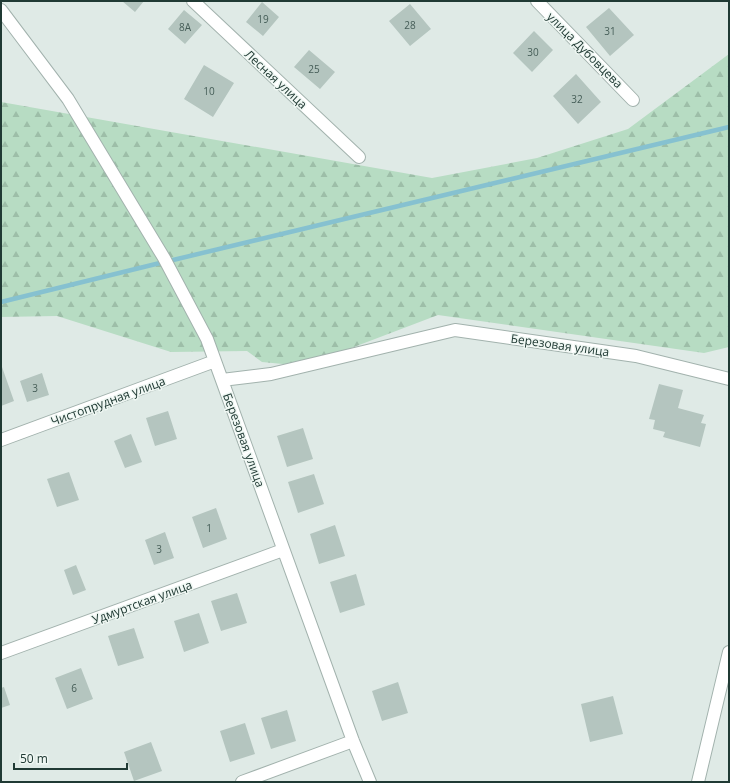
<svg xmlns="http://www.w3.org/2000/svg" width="730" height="783" font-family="'Open Sans',sans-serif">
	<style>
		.forest { fill: url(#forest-firs) }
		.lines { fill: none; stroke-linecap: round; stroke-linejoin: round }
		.stream { stroke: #86c1d0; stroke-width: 4.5 }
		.building { fill: #b4c5bf }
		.minor-casing { stroke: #a2b2ad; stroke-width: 14 }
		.minor { stroke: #fff; stroke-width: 12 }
		.labels { text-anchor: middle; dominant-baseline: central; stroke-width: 3; stroke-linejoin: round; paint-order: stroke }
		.number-label { font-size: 10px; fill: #455d57 }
		.street-label { font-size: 12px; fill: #203a34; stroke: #eff7f3 }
	</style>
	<defs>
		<pattern id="forest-firs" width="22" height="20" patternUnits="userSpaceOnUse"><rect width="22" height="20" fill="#b7dcc3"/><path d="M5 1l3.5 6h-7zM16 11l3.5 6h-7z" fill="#9dbea8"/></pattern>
	</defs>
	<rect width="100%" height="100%" fill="#dfeae6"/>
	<!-- forest -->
	<path class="forest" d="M729 54V347L704 353 438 315 304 366 262 362 247 351 171 352 57 316 1 317V102L432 178 537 158 628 129Z"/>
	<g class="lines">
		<!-- stream -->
		<path class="stream" d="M173 260 729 127
			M1 302 164 262"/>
	</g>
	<!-- building -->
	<path class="building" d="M122 1H144L135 12Z
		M262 2 279 17 263 36 246 22Z
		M410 4 431 29 410 46 389 21Z
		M609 8 634 35 610 56 586 27Z
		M184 10 202 25 185 44 168 29Z
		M534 31 553 50 532 72 513 53Z
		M309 50 335 72 320 89 294 67Z
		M204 65 234 83 213 117 184 99Z
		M576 74 601 102 578 124 553 96Z
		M2 367 14 401 1 406V368Z
		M42 373 49 395 27 402 20 381Z
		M659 384 683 390 678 408 704 415 701 423 706 424 700 447 663 437 665 432 653 429 655 420 649 419Z
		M168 411 177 439 155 446 146 418Z
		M303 428 313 459 287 467 277 436Z
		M131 434 142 462 125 468 114 441Z
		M69 472 79 500 57 507 47 479Z
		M314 474 324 504 298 513 288 482Z
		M216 508 227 539 203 548 192 517Z
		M335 525 345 556 319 564 310 534Z
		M165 532 174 558 154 565 145 540Z
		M76 565 86 590 73 595 64 570Z
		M356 574 365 605 340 613 330 582Z
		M237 593 247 623 221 631 211 601Z
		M199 613 209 643 184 652 174 621Z
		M134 628 144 658 118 666 108 636Z
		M81 668 93 699 67 709 55 678Z
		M398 682 408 713 382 721 372 691Z
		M4 687 10 705 1 708V688Z
		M613 696 623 734 590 742 581 704Z
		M287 710 296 741 271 749 261 718Z
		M245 723 255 754 230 762 220 731Z
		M151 742 162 771 134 781 124 752Z"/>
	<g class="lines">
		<defs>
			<path id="minor" d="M193 1 359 157
				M537 1 633 100
				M1 10 68 99 164 258 207 339 353 741 370 782
				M222 380 271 374 455 330 636 356 729 379
				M1 440 215 361
				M1 653 283 550
				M242 782 353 741
				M698 782 729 652"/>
		</defs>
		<!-- minor casing -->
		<use href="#minor" class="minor-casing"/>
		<!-- minor -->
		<use href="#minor" class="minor"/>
	</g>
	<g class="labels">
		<!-- number labels -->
		<g class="number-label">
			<text x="263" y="19">19</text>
			<text x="410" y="25">28</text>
			<text x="185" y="27">8А</text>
			<text x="610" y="31">31</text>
			<text x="533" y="52">30</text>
			<text x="314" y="69">25</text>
			<text x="209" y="91">10</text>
			<text x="577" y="99">32</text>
			<text x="35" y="388">3</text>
			<text x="209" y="528">1</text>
			<text x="159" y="549">3</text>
			<text x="74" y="688">6</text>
		</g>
		<!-- street labels -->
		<g class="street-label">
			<text transform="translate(585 50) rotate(45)">улица Дубовцева</text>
			<text transform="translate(276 79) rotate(43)">Лесная улица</text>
			<text transform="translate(560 345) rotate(8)">Березовая улица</text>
			<text transform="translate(108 401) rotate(-20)">Чистопрудная улица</text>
			<text transform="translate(244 440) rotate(70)">Березовая улица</text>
			<text transform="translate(142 602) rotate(-20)">Удмуртская улица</text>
		</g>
	</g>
	<!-- border -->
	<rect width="730" height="783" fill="none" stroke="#203a34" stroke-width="4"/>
	<!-- scale -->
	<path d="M14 763v6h113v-6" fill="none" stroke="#203a34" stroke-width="2"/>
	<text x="20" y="763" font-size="12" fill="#203a34" stroke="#eff7f3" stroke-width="3" paint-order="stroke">50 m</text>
</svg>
